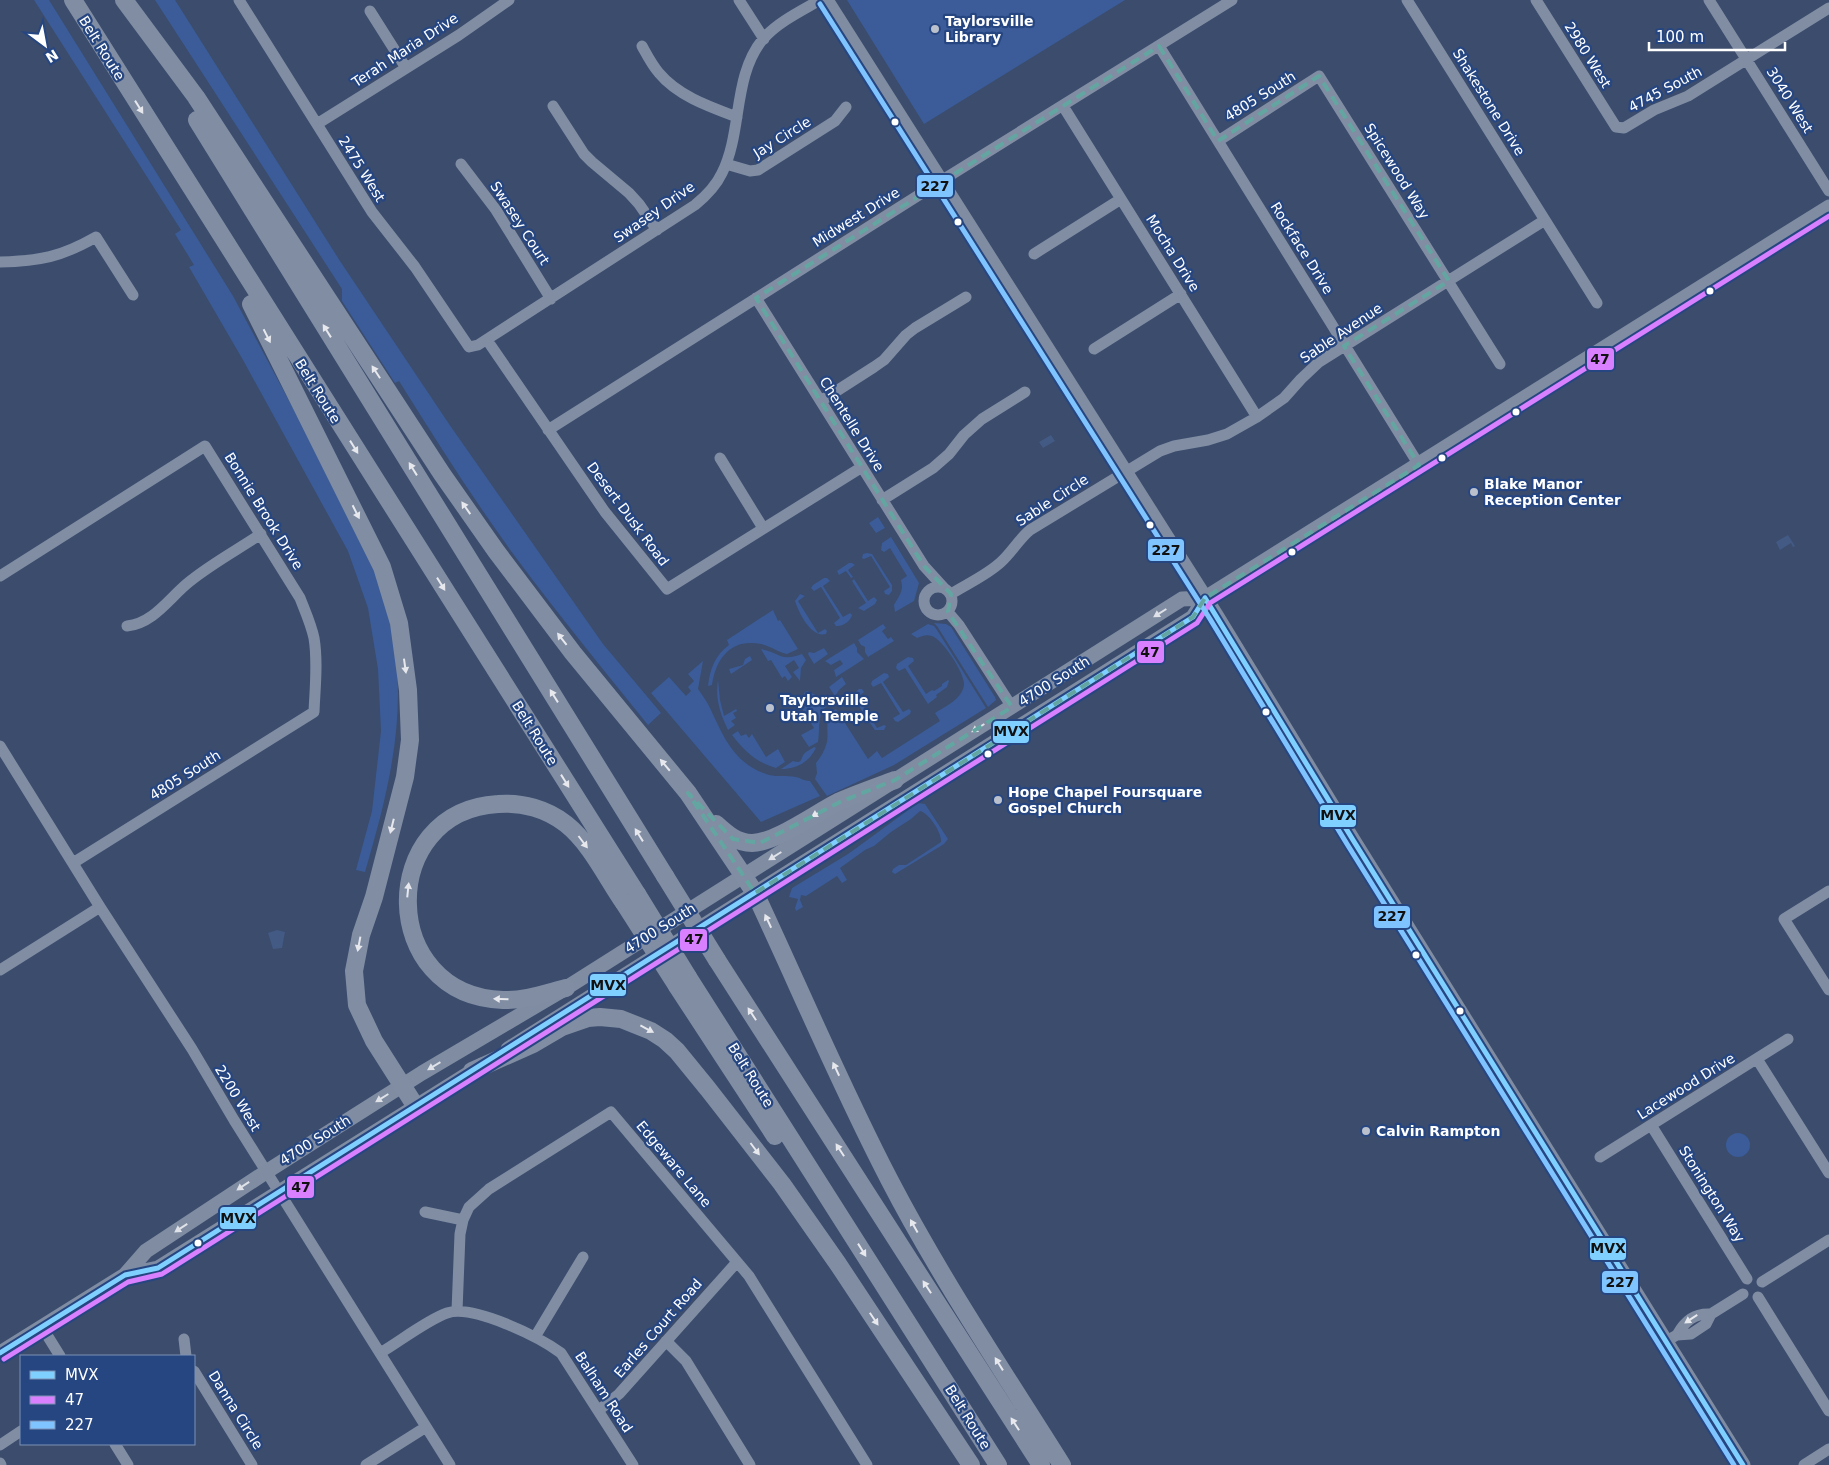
<svg xmlns="http://www.w3.org/2000/svg" width="1829" height="1465" font-family="'DejaVu Sans',sans-serif">
	<style>
		.green { fill: #3b5c98 }
		.water { fill: #435a84 }
		.lines { fill: none; stroke-linecap: round; stroke-linejoin: round }
		.minor { stroke: #818da3; stroke-width: 11 }
		.major { stroke: #7f8ca1; stroke-width: 15 }
		.highway { stroke: #818da3; stroke-width: 18 }
		.highway-bridge { stroke: #818da3; stroke-width: 18 }
		.bus-1-casing { stroke: #264682; stroke-width: 9 }
		.bus-2-casing { stroke: #264682; stroke-width: 9 }
		.bus-3-casing { stroke: #264682; stroke-width: 9 }
		.bus-1 { stroke: #80d0ff; stroke-width: 5 }
		.bus-2 { stroke: #d880ff; stroke-width: 5 }
		.bus-3 { stroke: #80c4ff; stroke-width: 5 }
		.oneway { fill: #e6e8ed }
		.oneway2 { fill: #dfe2e8 }
		.marked { fill: none; stroke: #63a6a1; stroke-width: 4; stroke-dasharray: 10 6; stroke-linejoin: round }
		.poi-dot { fill: #bac0cc; stroke: #264682; stroke-width: 2 }
		.bus-dot { fill: #fff; stroke: #264682; stroke-width: 2 }
		.labels { text-anchor: middle; dominant-baseline: central; stroke-width: 4.5; stroke-linejoin: round; paint-order: stroke }
		.poi-label { font-size: 14px; font-weight: bold; fill: #fff; stroke: #264682; text-anchor: start }
		.street-label { font-size: 14px; fill: #fff; stroke: #264682 }
		.line-badge { stroke: #264682; stroke-width: 2 }
		.pale-badge-label { font-size: 14px; text-anchor: middle; font-weight: bold; fill: #111 }
	</style>
	<rect width="100%" height="100%" fill="#3b4c6d"/>
	<!-- green -->
	<path class="green" d="M34 0H49L233 296 363 539C373 566 384 594 390 622 410 708 389 790 365 872L356 870 372 811 381 731 378 669 368 608 348 551 243 360 189 267 194 265 175 234 181 230Z
		M155 0H175L340 261 449 424 603 644 661 713 648 725C603 669 557 613 514 555 473 499 436 440 399 381L395 383 342 301V289Z
		M847 0H1125L924 124Z
		M878 517 885 528 876 533 869 523Z
		M891 537 919 583 914 601 895 612 894 605C899 596 904 591 901 580L907 576 890 548 884 552 881 550 882 543Z
		M867 553 872 554 892 585V591L889 595 885 594 884 591 890 587 871 556 864 559 862 558 863 554Z
		M849 563H852L855 565 848 570 853 577 851 578 846 571 839 575 842 581 837 571Z
		M824 578H827L830 581 823 586 843 617 850 613 852 615C851 621 842 627 836 626L834 623 840 618 821 587 814 591 811 588 813 585Z
		M854 579 868 601 874 597 877 600 875 604 864 611 858 608 866 603 852 581Z
		M800 594 805 596 798 601 818 633 825 629 827 631 826 634C811 638 799 613 795 601Z
		M773 610 778 621 780 620 798 649 787 654C778 652 770 646 761 644 731 638 716 658 712 685L708 686C710 669 715 655 729 645L727 640Z
		M934 623 946 624 951 627 995 697 996 700 988 707 937 626Z
		M883 624 886 628 882 631 888 639 891 637 894 641 868 657 865 652V647L861 645 858 640Z
		M928 624 934 626 937 630 986 708 894 765 827 796 815 779 817 773 816 763C821 757 825 750 827 742 829 729 823 717 836 709L868 759 877 751 882 758 940 721 935 713C946 706 962 699 964 685 965 673 942 639 932 636 926 634 922 636 917 638L911 634Z
		M854 643 857 648V652L864 659 836 677 834 670 843 664 840 660 831 665 825 661Z
		M824 648 828 654 814 664 808 654 809 652 814 653Z
		M761 649C781 653 780 662 802 654L806 660 801 668 800 681 793 672 799 668 794 660 785 666 792 677 788 681 785 676 782 678 771 660 768 661Z
		M750 656 752 660 731 674 729 669 743 665 745 659Z
		M908 657 913 658 914 661 908 666 926 694 932 690 934 691 942 686V684L948 680 949 681 947 687 936 695 937 697 928 704 905 668 899 671 896 668 897 664Z
		M703 661 698 689C702 695 707 701 710 708 724 738 734 764 769 775 778 777 787 775 796 777 801 778 804 781 810 781L820 796 761 822 651 693 669 677 686 696 691 691 688 687 694 681 688 674Z
		M884 673 888 674 889 677 883 682 903 712 909 709 911 711 910 714 898 722 895 721 893 718 900 714 881 683 873 687 871 684 872 681Z
		M842 677 846 684 839 690 835 696 829 687Z
		M718 680 720 700 724 716 736 709 737 711 733 713 736 718 731 721 735 725 728 730C720 714 715 698 718 680Z
		M859 689H862L864 692 858 697 877 728 884 725 886 726 884 730H875C871 724 855 703 855 695 855 692 857 691 859 689Z
		M807 691 818 696 828 695 832 702C815 712 821 725 818 742L809 747 801 735 814 728 802 709 805 708 802 703 807 700 804 693Z
		M738 731 741 736 746 734 749 738 752 734 766 757 778 749 785 762 776 768C757 763 744 751 732 735Z
		M814 747 816 748C809 762 797 769 781 769L793 761C803 764 800 759 804 754 806 751 812 749 814 747Z
		M918 803 925 804 948 839 944 844 895 874 892 872 893 869 899 865H906L941 842C942 833 929 813 920 811L911 819 891 832 874 846 865 850 840 868 847 880 842 883 837 876 806 896 801 895 800 900 803 907 796 911 795 908 798 899 789 897 792 888 848 854Z
		M1726 1145a12 12 0 1 1 24 0a12 12 0 1 1-24 0Z"/>
	<!-- water -->
	<path class="water" d="M1051 435 1055 441 1043 448 1039 442Z
		M1788 535 1795 546 1793 547 1791 543 1780 550 1776 542Z
		M277 930 285 932 282 948 273 949 268 933Z"/>
	<g class="lines">
		<!-- minor -->
		<path class="minor" d="M239 0 372 212 415 267 469 347 478 345 695 205C706 196 716 186 722 173 743 131 732 77 763 39 778 22 801 11 820 0
			M739 0 764 39
			M1407 0 1597 303
			M1536 0 1616 127 1624 128 1654 110 1688 96 1829 8
			M1709 0 1829 191
			M370 11 406 68
			M642 46C647 55 652 65 659 73 678 96 710 107 737 117
			M1159 46 1419 465
			M553 106 584 154 592 162 629 193 639 204 657 230
			M1063 106 1257 417
			M317 124 459 35 509 0
			M1218 141 1319 76 1500 364
			M461 164 496 210 551 299
			M726 164 750 171 758 170 835 121 846 107
			M1034 254 1121 199
			M0 262C40 261 61 257 96 237L133 295
			M756 298 924 566 944 588
			M487 340 605 512 667 589 862 467
			M1094 349 1181 294
			M821 401 874 367 884 360 906 335 915 328 966 297
			M548 430 941 181 1232 0
			M720 458 763 528
			M882 500 933 468 949 454 964 435 982 419 1025 392
			M0 576 205 446 300 598C305 611 311 624 314 638 318 662 315 688 314 712L73 863
			M924 601a14 14 0 1 1 28 0a14 14 0 1 1-28 0Z
			M951 594C967 584 987 575 1001 562 1012 552 1019 539 1030 530L1160 451 1174 446 1208 440 1227 434 1257 417 1284 398 1301 379 1319 362 1545 220
			M948 612 959 625 1012 707
			M127 626C154 623 169 598 189 582 211 564 237 550 261 534
			M0 746 100 907 192 1049 234 1120 450 1465
			M1829 891 1784 919 1829 990
			M0 970 100 907
			M1757 1059 1829 1173
			M1651 1125 1747 1279
			M1600 1157 1788 1039
			M425 1212 463 1220
			M1762 1282 1829 1240
			M1758 1297 1829 1411
			M457 1311 460 1234 463 1220 469 1207 489 1189 611 1112 749 1276 867 1465
			M42 1327 60 1356
			M1677 1335C1685 1321 1694 1313 1711 1314
			M535 1337 583 1257
			M184 1339 186 1356
			M666 1341 686 1361 750 1465
			M1666 1341 1677 1335 1691 1334 1706 1324 1711 1314 1743 1294
			M380 1353C399 1342 427 1320 447 1313 473 1304 539 1337 561 1353L633 1465
			M194 1371 252 1465
			M599 1410 619 1394 737 1262
			M115 1444 128 1465
			M0 1445 21 1431
			M0 1463 1 1465
			M366 1465 426 1427
			M1804 1465 1829 1449"/>
		<!-- major -->
		<path class="major" d="M826 0 1216 615 1353 840 1743 1465
			M508 1049 1193 617 1205 598 1829 207
			M125 1275 158 1268 482 1065
			M0 1353 125 1275 146 1251 266 1172 422 1073 566 988 1182 599 1205 598"/>
		<!-- highway -->
		<path class="highway" d="M73 0 637 894
			M124 0 196 97 442 474 496 551 573 653 688 793 755 893C800 989 841 1087 890 1181 941 1279 1003 1371 1062 1465
			M197 120 665 876
			M251 304 382 567 399 623 408 690 410 740 405 777 374 897 361 935 354 971 357 1005 374 1041 416 1107
			M716 824C727 834 737 843 752 843 775 843 816 813 838 802 856 794 876 787 895 780
			M717 960 1041 1465
			M688 977 998 1465
			M677 986 775 1136
			M566 988C546 993 524 1001 503 1000 378 996 376 811 498 804 522 802 547 809 566 824 591 844 606 877 624 903
			M472 1071 533 1044 562 1027 588 1018 600 1017 621 1019 651 1031 665 1040 677 1051 708 1089 782 1184 838 1264 971 1465"/>
		<!-- highway-bridge -->
		<path class="highway-bridge" d="M665 876 717 960
			M637 894 688 977
			M624 903 677 986"/>
		<defs>
			<path id="bus-1" d="M1205 598 1353 840 1743 1465
				M0 1353 125 1275 158 1268 1193 617 1205 598"/>
			<path id="bus-2" d="M4 1359 128 1282 162 1274 1197 623 1210 603 1829 216"/>
			<path id="bus-3" d="M820 4 1210 619 1347 844 1734 1465"/>
		</defs>
		<!-- bus-1 casing -->
		<use href="#bus-1" class="bus-1-casing"/>
		<!-- bus-2 casing -->
		<use href="#bus-2" class="bus-2-casing"/>
		<!-- bus-3 casing -->
		<use href="#bus-3" class="bus-3-casing"/>
		<!-- bus-1 -->
		<use href="#bus-1" class="bus-1"/>
		<!-- bus-2 -->
		<use href="#bus-2" class="bus-2"/>
		<!-- bus-3 -->
		<use href="#bus-3" class="bus-3"/>
	</g>
	<!-- one-way arrows -->
	<defs><path id="oneway-solid" d="M-6-.8H1V-3.2L6.5 0L1 3.2V.8H-6Z" transform="scale(1.25)"/></defs>
	<g class="oneway">
		<use href="#oneway-solid" transform="translate(139 107) rotate(58)"/>
		<use href="#oneway-solid" transform="translate(327 331) rotate(-122)"/>
		<use href="#oneway-solid" transform="translate(267 336) rotate(63)"/>
		<use href="#oneway-solid" transform="translate(376 372) rotate(-123)"/>
		<use href="#oneway-solid" transform="translate(354 447) rotate(58)"/>
		<use href="#oneway-solid" transform="translate(413 469) rotate(-122)"/>
		<use href="#oneway-solid" transform="translate(466 508) rotate(-125)"/>
		<use href="#oneway-solid" transform="translate(356 512) rotate(63)"/>
		<use href="#oneway-solid" transform="translate(441 584) rotate(58)"/>
		<use href="#oneway-solid" transform="translate(562 639) rotate(-128)"/>
		<use href="#oneway-solid" transform="translate(405 666) rotate(82)"/>
		<use href="#oneway-solid" transform="translate(554 696) rotate(-122)"/>
		<use href="#oneway-solid" transform="translate(665 765) rotate(-130)"/>
		<use href="#oneway-solid" transform="translate(565 781) rotate(58)"/>
		<use href="#oneway-solid" transform="translate(818 813) rotate(151)"/>
		<use href="#oneway-solid" transform="translate(392 826) rotate(104)"/>
		<use href="#oneway-solid" transform="translate(639 835) rotate(-122)"/>
		<use href="#oneway-solid" transform="translate(583 842) rotate(53)"/>
		<use href="#oneway-solid" transform="translate(408 890) rotate(-84)"/>
		<use href="#oneway-solid" transform="translate(768 921) rotate(-115)"/>
		<use href="#oneway-solid" transform="translate(359 944) rotate(101)"/>
		<use href="#oneway-solid" transform="translate(501 999) rotate(-178)"/>
		<use href="#oneway-solid" transform="translate(752 1014) rotate(-123)"/>
		<use href="#oneway-solid" transform="translate(647 1029) rotate(28)"/>
		<use href="#oneway-solid" transform="translate(836 1069) rotate(-115)"/>
		<use href="#oneway-solid" transform="translate(755 1149) rotate(53)"/>
		<use href="#oneway-solid" transform="translate(840 1150) rotate(-123)"/>
		<use href="#oneway-solid" transform="translate(914 1226) rotate(-119)"/>
		<use href="#oneway-solid" transform="translate(862 1250) rotate(58)"/>
		<use href="#oneway-solid" transform="translate(927 1287) rotate(-123)"/>
		<use href="#oneway-solid" transform="translate(874 1319) rotate(56)"/>
		<use href="#oneway-solid" transform="translate(1691 1319) rotate(147)"/>
		<use href="#oneway-solid" transform="translate(999 1364) rotate(-122)"/>
		<use href="#oneway-solid" transform="translate(1015 1424) rotate(-123)"/>
	</g>
	<g class="oneway2">
		<use href="#oneway-solid" transform="translate(1160 613) rotate(148)"/>
		<use href="#oneway-solid" transform="translate(978 728) rotate(148)"/>
		<use href="#oneway-solid" transform="translate(775 856) rotate(148)"/>
		<use href="#oneway-solid" transform="translate(434 1066) rotate(149)"/>
		<use href="#oneway-solid" transform="translate(382 1098) rotate(148)"/>
		<use href="#oneway-solid" transform="translate(243 1186) rotate(146)"/>
		<use href="#oneway-solid" transform="translate(181 1228) rotate(147)"/>
	</g>
	<!-- marked area -->
	<path class="marked" d="M1159 46 1218 141 1319 76 1449 281 1344 346 1419 465 1205 598 1193 617 755 893 688 793 733 839 760 843 840 802 895 780 1012 707 948 612 951 594 924 566 756 298Z"/>
	<!-- markers -->
	<g class="poi-dot">
		<circle cx="935" cy="29" r="5"/>
		<circle cx="1474" cy="492" r="5"/>
		<circle cx="770" cy="708" r="5"/>
		<circle cx="998" cy="800" r="5"/>
		<circle cx="1366" cy="1131" r="5"/>
	</g>
	<g class="bus-dot">
		<circle cx="895" cy="122" r="4.5"/>
		<circle cx="958" cy="222" r="4.5"/>
		<circle cx="1710" cy="291" r="4.5"/>
		<circle cx="1516" cy="412" r="4.5"/>
		<circle cx="1442" cy="458" r="4.5"/>
		<circle cx="1150" cy="525" r="4.5"/>
		<circle cx="1292" cy="552" r="4.5"/>
		<circle cx="1266" cy="712" r="4.5"/>
		<circle cx="988" cy="754" r="4.5"/>
		<circle cx="1416" cy="955" r="4.5"/>
		<circle cx="1460" cy="1011" r="4.5"/>
		<circle cx="198" cy="1243" r="4.5"/>
	</g>
	<g class="labels">
		<!-- poi labels -->
		<g class="poi-label">
			<text x="945" y="21">Taylorsville<tspan x="945" dy="16">Library</tspan></text>
			<text x="1484" y="484">Blake Manor<tspan x="1484" dy="16">Reception Center</tspan></text>
			<text x="780" y="700">Taylorsville<tspan x="780" dy="16">Utah Temple</tspan></text>
			<text x="1008" y="792">Hope Chapel Foursquare<tspan x="1008" dy="16">Gospel Church</tspan></text>
			<text x="1376" y="1131">Calvin Rampton</text>
		</g>
		<!-- street labels -->
		<g class="street-label">
			<text transform="translate(102 48) rotate(58)">Belt Route</text>
			<text transform="translate(405 50) rotate(-33)">Terah Maria Drive</text>
			<text transform="translate(1588 55) rotate(58)">2980 West</text>
			<text transform="translate(1665 89) rotate(-28)">4745 South</text>
			<text transform="translate(1260 96) rotate(-32)">4805 South</text>
			<text transform="translate(1790 100) rotate(58)">3040 West</text>
			<text transform="translate(1489 102) rotate(58)">Shakestone Drive</text>
			<text transform="translate(782 137) rotate(-32)">Jay Circle</text>
			<text transform="translate(362 169) rotate(58)">2475 West</text>
			<text transform="translate(1397 171) rotate(58)">Spicewood Way</text>
			<text transform="translate(654 212) rotate(-35)">Swasey Drive</text>
			<text transform="translate(856 217) rotate(-32)">Midwest Drive</text>
			<text transform="translate(520 223) rotate(57)">Swasey Court</text>
			<text transform="translate(1302 248) rotate(58)">Rockface Drive</text>
			<text transform="translate(1173 253) rotate(58)">Mocha Drive</text>
			<text transform="translate(1341 333) rotate(-34)">Sable Avenue</text>
			<text transform="translate(318 391) rotate(58)">Belt Route</text>
			<text transform="translate(852 424) rotate(58)">Chentelle Drive</text>
			<text transform="translate(1052 500) rotate(-33)">Sable Circle</text>
			<text transform="translate(264 511) rotate(58)">Bonnie Brook Drive</text>
			<text transform="translate(628 514) rotate(53)">Desert Dusk Road</text>
			<text transform="translate(1054 681) rotate(-32)">4700 South</text>
			<text transform="translate(535 733) rotate(58)">Belt Route</text>
			<text transform="translate(185 775) rotate(-32)">4805 South</text>
			<text transform="translate(660 928) rotate(-32)">4700 South</text>
			<text transform="translate(751 1075) rotate(58)">Belt Route</text>
			<text transform="translate(1686 1086) rotate(-32)">Lacewood Drive</text>
			<text transform="translate(238 1098) rotate(59)">2200 West</text>
			<text transform="translate(315 1140) rotate(-32)">4700 South</text>
			<text transform="translate(674 1164) rotate(50)">Edgeware Lane</text>
			<text transform="translate(1712 1194) rotate(58)">Stonington Way</text>
			<text transform="translate(658 1328) rotate(-49)">Earles Court Road</text>
			<text transform="translate(604 1392) rotate(57)">Balham Road</text>
			<text transform="translate(236 1410) rotate(58)">Danna Circle</text>
			<text transform="translate(968 1417) rotate(58)">Belt Route</text>
		</g>
	</g>
	<g class="line-badge">
		<rect x="916" y="174" width="38" height="24" rx="5" fill="#80c4ff"/>
		<rect x="1586" y="347" width="29" height="24" rx="5" fill="#d880ff"/>
		<rect x="1147" y="538" width="38" height="24" rx="5" fill="#80c4ff"/>
		<rect x="1136" y="640" width="29" height="24" rx="5" fill="#d880ff"/>
		<rect x="992" y="720" width="38" height="24" rx="5" fill="#80d0ff"/>
		<rect x="1319" y="804" width="38" height="24" rx="5" fill="#80d0ff"/>
		<rect x="1373" y="905" width="38" height="24" rx="5" fill="#80c4ff"/>
		<rect x="679" y="928" width="29" height="24" rx="5" fill="#d880ff"/>
		<rect x="589" y="973" width="38" height="24" rx="5" fill="#80d0ff"/>
		<rect x="286" y="1175" width="29" height="24" rx="5" fill="#d880ff"/>
		<rect x="219" y="1206" width="38" height="24" rx="5" fill="#80d0ff"/>
		<rect x="1589" y="1237" width="38" height="24" rx="5" fill="#80d0ff"/>
		<rect x="1601" y="1270" width="38" height="24" rx="5" fill="#80c4ff"/>
	</g>
	<g class="pale-badge-label">
		<text x="935" y="191">227</text>
		<text x="1600" y="364">47</text>
		<text x="1166" y="555">227</text>
		<text x="1150" y="657">47</text>
		<text x="1011" y="736">MVX</text>
		<text x="1338" y="820">MVX</text>
		<text x="1392" y="921">227</text>
		<text x="694" y="944">47</text>
		<text x="608" y="990">MVX</text>
		<text x="301" y="1192">47</text>
		<text x="238" y="1223">MVX</text>
		<text x="1608" y="1253">MVX</text>
		<text x="1620" y="1287">227</text>
	</g>
	<!-- legend -->
	<rect x="20" y="1355" width="175" height="90" fill="#264682" stroke="#7d90b4"/>
	<rect x="30" y="1371" width="25" height="8" fill="#80d0ff" stroke="#7d90b4"/>
	<text x="65" y="1380" font-size="15" fill="#ffffff">MVX</text>
	<rect x="30" y="1396" width="25" height="8" fill="#d880ff" stroke="#7d90b4"/>
	<text x="65" y="1405" font-size="15" fill="#ffffff">47</text>
	<rect x="30" y="1421" width="25" height="8" fill="#80c4ff" stroke="#7d90b4"/>
	<text x="65" y="1430" font-size="15" fill="#ffffff">227</text>
	<!-- north arrow -->
	<g transform="translate(45 45) rotate(148)" stroke="#264682" stroke-width="4" paint-order="stroke">
	<path d="M0-4L9 19L0 12L-9 19Z" fill="#ffffff"/>
	<text y="-8" font-size="14" font-weight="bold" text-anchor="middle" fill="#ffffff">N</text>
	</g>
	<!-- scale -->
	<path d="M1649 42v8h136v-8" fill="none" stroke="#ffffff" stroke-width="2.5"/>
	<text x="1656" y="42" font-size="15" fill="#ffffff" stroke="#264682" stroke-width="4" paint-order="stroke">100 m</text>
</svg>
